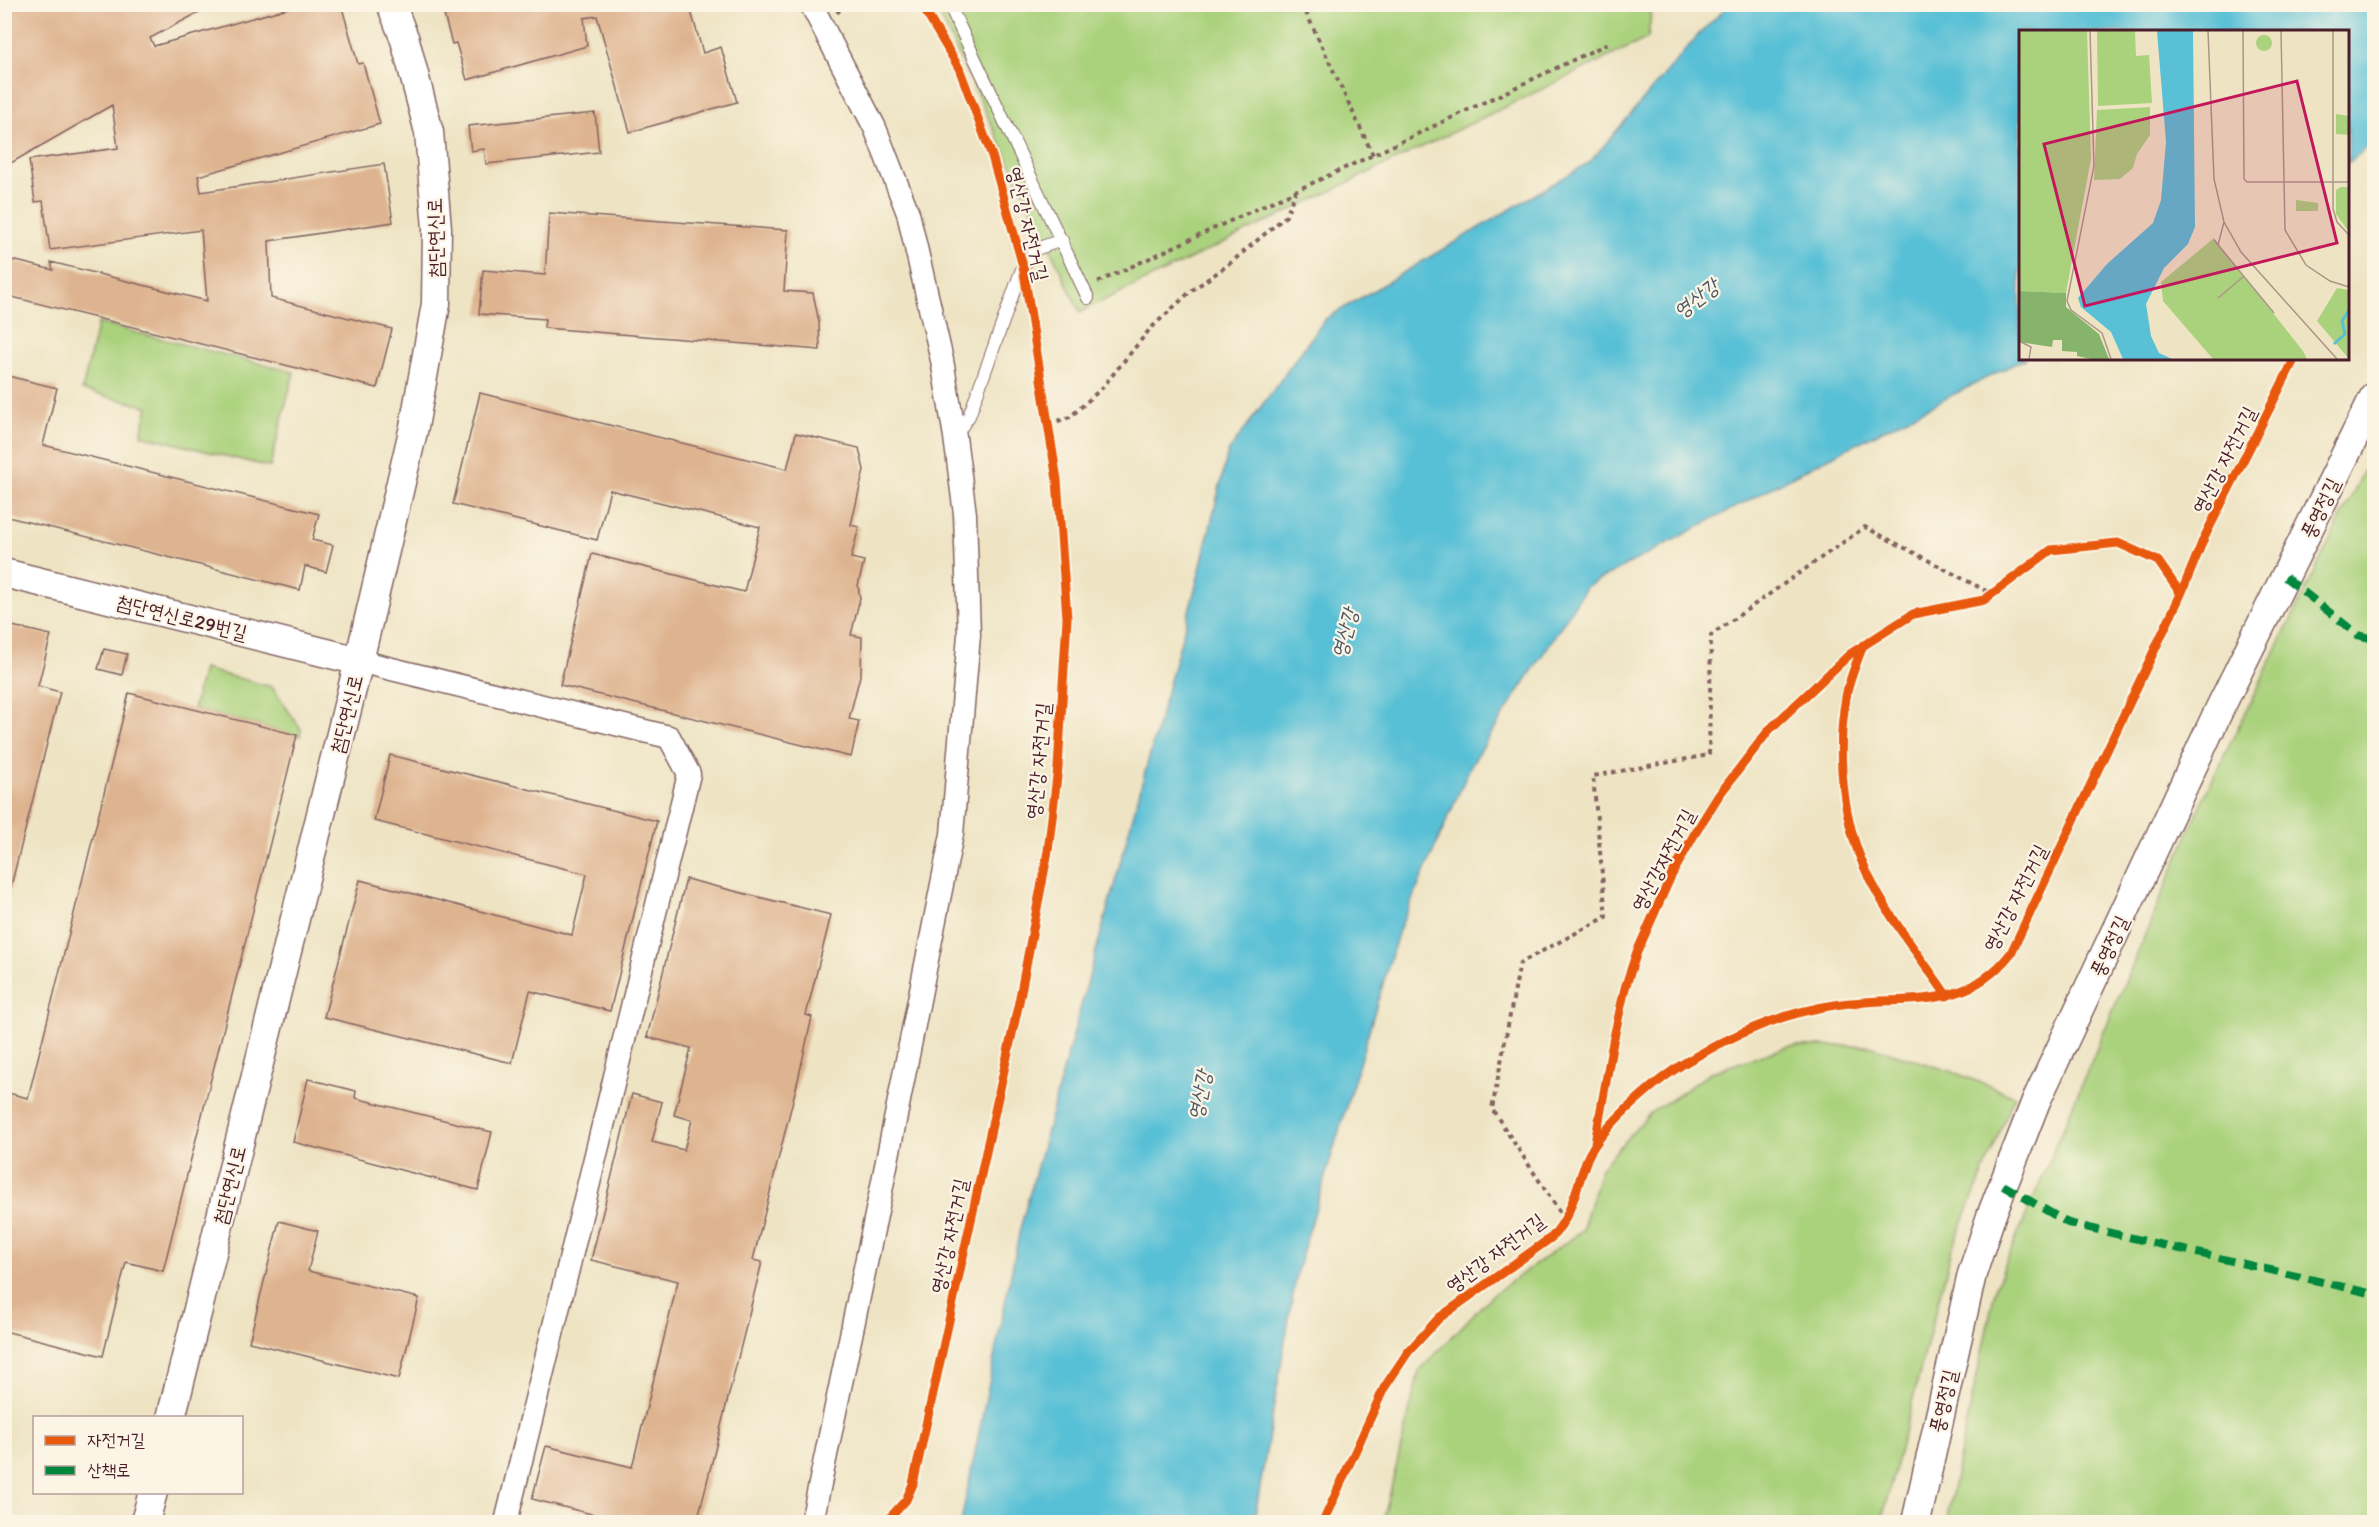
<svg xmlns="http://www.w3.org/2000/svg" width="2379" height="1527" font-family="Itim,'Poor Story',sans-serif">
	<style>
		.green { fill: #aad27d; stroke: #7a7854; stroke-width: 1.5 }
		.water { fill: #59c0d6; stroke: #527080; stroke-width: 1.5 }
		.building { fill: #deb38f }
		.lines { fill: none; stroke-linecap: round; stroke-linejoin: round }
		.service-casing { stroke: #836461; stroke-width: 14 }
		.minor-casing { stroke: #836461; stroke-width: 25 }
		.tertiary-casing { stroke: #836461; stroke-width: 31 }
		.path { stroke: #836461; stroke-width: 4; stroke-dasharray: 4.5 4.5; stroke-linecap: butt }
		.service { stroke: #fff; stroke-width: 12 }
		.minor { stroke: #fff; stroke-width: 22 }
		.tertiary { stroke: #fff; stroke-width: 28 }
		.quiet { stroke: #00873e; stroke-width: 8; stroke-dasharray: 15 8; stroke-linecap: butt }
		.cycleway-casing { stroke: #fcf5e5; stroke-width: 13 }
		.cycleway { stroke: #e8590c; stroke-width: 9 }
		.labels { text-anchor: middle; dominant-baseline: central; stroke-width: 4.5; stroke-linejoin: round; paint-order: stroke }
		.street-label { font-size: 20px; fill: #4a1f2b; stroke: #fcf5e5 }
		.water-label { font-size: 21px; font-style: italic; fill: #4f5767; stroke: #fcf5e5 }
		.inset-river { fill: none; stroke: #59c0d6; stroke-width: 3 }
		.inset-road { fill: none; stroke: #ac9587; stroke-width: 1.5 }
		.view { fill: #c2185b; fill-opacity: 0.15; stroke: #c2185b; stroke-width: 3 }
		.inset-edge { fill: none; stroke: #4a1f2b; stroke-width: 3 }
	</style>
	<rect width="100%" height="100%" fill="#fcf5e5"/>
	<filter id="ink" filterUnits="userSpaceOnUse"><feTurbulence type="fractalNoise" baseFrequency=".0167" numOctaves="2"/><feDisplacementMap in="SourceGraphic" scale="12" xChannelSelector="R" yChannelSelector="G"/><feConvolveMatrix kernelMatrix="1 2 1 2 8 2 1 2 1" color-interpolation-filters="sRGB"/></filter>
	<filter id="wash" filterUnits="userSpaceOnUse"><feTurbulence type="fractalNoise" baseFrequency=".008" numOctaves="4" result="noise"/><feDisplacementMap in="SourceGraphic" scale="24" xChannelSelector="R" yChannelSelector="G"/><feGaussianBlur stdDeviation="1.35" result="paint"/><feColorMatrix in="noise" values="0 0 0 0 0 0 0 0 0 0 0 0 0 0 0 0 0 1.4 0 .05"/><feComposite in="paint" operator="in"/></filter>
	<g filter="url(#wash)">
		<rect width="100%" height="100%" fill="#eee4c4"/>
		<!-- green -->
		<path class="green" d="M935 5H1652L1648 38 1080 312Z
			M98 323 294 372 270 467 141 435 148 407 82 390Z
			M2374 450V1522H1946L1996 1286 2202 801Z
			M203 669 272 687 301 729 300 736 193 709Z
			M1789 1046H1869L1950 1071 2015 1096 1952 1248 1881 1522H1383L1419 1371 1491 1296 1582 1231 1601 1168 1650 1113 1712 1072Z"/>
		<!-- water -->
		<path class="water" d="M1730 4 2374 5V142L2348 163V32H2020V358L2024 359 1820 462 1587 586 1471 765 1399 930 1297 1271 1254 1522H961L1020 1229 1197 582 1228 452 1325 319 1590 162 1700 33Z"/>
		<g id="blocks">
			<!-- building -->
			<path class="building" d="M4 4H215L150 38 154 46 302 4H341L358 64 363 63 380 124 198 176 201 192 384 164 393 222 269 241 271 298 392 329 377 388 4 295V258L53 270 51 262 207 301 201 230 50 250 43 201 35 202 29 160 118 148 112 105 4 167Z
				M441 4H689L703 53 721 47 737 102 630 132 597 16 584 18 587 46 467 80 456 43 452 44Z
				M595 113 599 152 486 164 484 149 471 151 468 126Z
				M549 213 788 230 784 291 813 293 819 322 820 350 544 328 545 319 479 314 483 270 545 275Z
				M4 375 57 388 43 445 319 514 312 540 333 545 326 572 305 566 300 590 4 516Z
				M480 393 787 469 796 433 859 448 864 470 851 525 859 527 851 558 864 561 858 586 860 598 851 635 862 637 861 672 849 719 859 721 851 757 560 685 592 554 744 592 760 527 610 490 597 540 453 504Z
				M4 624 51 635 38 686 60 692 10 890 4 889Z
				M104 649 127 654 122 675 98 669Z
				M129 693 297 735 163 1271 126 1262 103 1356 4 1331V1092L28 1098Z
				M390 755 657 821 610 1011 530 991 512 1063 324 1017 360 880 572 935 587 874 374 821Z
				M686 879 831 915 806 1015 812 1017 798 1080 753 1260 762 1262 697 1522H640L616 1516 615 1520 532 1499 546 1446 632 1467 678 1281 591 1260 632 1094 662 1102 652 1142 684 1150 692 1120 674 1115 691 1048 647 1037Z
				M308 1079 356 1091 355 1098 492 1132 478 1190 293 1142Z
				M279 1221 318 1231 308 1271 419 1298 399 1379 249 1342Z"/>
		</g>
	</g>
	<g filter="url(#ink)">
		<use href="#blocks" fill-opacity="0" stroke="#836461" stroke-width="1.5"/>
		<g class="lines">
			<defs>
				<path id="service" d="M949 4 1088 298
					M955 436 969 416 1023 266 1036 249 1062 240"/>
				<path id="minor" d="M811 4 875 128 908 213 942 360 955 437 965 514 969 635 952 834 880 1196 812 1522
					M359 661 669 737 689 774 506 1522"/>
				<path id="tertiary" d="M4 573 359 661
					M171 1418 359 661 414 427 436 304 437 228 429 132 405 40 391 4
					M145 1522 153 1492
					M1916 1522 1972 1274 1991 1216 2036 1101 2219 710 2374 397"/>
			</defs>
			<!-- service casing -->
			<use href="#service" class="service-casing"/>
			<!-- minor casing -->
			<use href="#minor" class="minor-casing"/>
			<!-- tertiary casing -->
			<use href="#tertiary" class="tertiary-casing"/>
			<!-- path -->
			<path class="path" d="M1302 4 1373 155
				M837 13 844 4
				M1098 282 1373 155 1611 42
				M1049 424 1070 417 1102 388 1150 329 1191 291 1228 265 1286 216 1295 192
				M1565 1220 1492 1109 1520 963 1606 917 1593 776 1709 755 1711 635 1865 527 1992 594"/>
			<!-- service -->
			<use href="#service" class="service"/>
			<!-- minor -->
			<use href="#minor" class="minor"/>
			<!-- tertiary -->
			<use href="#tertiary" class="tertiary"/>
			<!-- quiet -->
			<path class="quiet" d="M2285 577 2358 635 2374 639
				M2003 1185 2068 1223 2374 1294"/>
			<defs>
				<path id="cycleway" d="M1863 645C1857 662 1849 679 1846 697 1836 754 1842 821 1867 873 1888 917 1920 956 1947 996
					M1595 1143 1613 1042 1625 988 1637 952 1671 876 1694 835 1719 795 1769 730 1850 654 1913 614 1984 600 2051 550 2118 543 2158 561 2181 594
					M886 1522 906 1500 913 1484 1019 1002 1048 851 1058 768 1067 618 1057 480 1023 266 992 156 959 68 921 4
					M1323 1522 1384 1388 1408 1352 1439 1318 1552 1237C1573 1214 1576 1187 1587 1159 1601 1126 1663 1074 1695 1057 1737 1033 1787 1012 1835 1005 1903 994 1963 1015 2011 953L2181 594 2204 538 2295 358"/>
			</defs>
			<!-- cycleway casing -->
			<use href="#cycleway" class="cycleway-casing"/>
			<!-- cycleway -->
			<use href="#cycleway" class="cycleway"/>
		</g>
	</g>
	<g class="labels">
		<!-- street labels -->
		<g class="street-label">
			<text transform="translate(1028 224) rotate(76)">영산강 자전거길</text>
			<text transform="translate(435 238) rotate(-91)">첨단연신로</text>
			<text transform="translate(2224 460) rotate(-63)">영산강 자전거길</text>
			<text transform="translate(2320 508) rotate(-64)">풍영정길</text>
			<text transform="translate(182 617) rotate(14)">첨단연신로29번길</text>
			<text transform="translate(346 714) rotate(-76)">첨단연신로</text>
			<text transform="translate(1038 761) rotate(-85)">영산강 자전거길</text>
			<text transform="translate(1663 860) rotate(-62)">영산강자전거길</text>
			<text transform="translate(2015 898) rotate(-63)">영산강 자전거길</text>
			<text transform="translate(2109 946) rotate(-65)">풍영정길</text>
			<text transform="translate(229 1185) rotate(-76)">첨단연신로</text>
			<text transform="translate(949 1236) rotate(-78)">영산강 자전거길</text>
			<text transform="translate(1495 1253) rotate(-37)">영산강 자전거길</text>
			<text transform="translate(1943 1401) rotate(-77)">풍영정길</text>
		</g>
		<!-- water labels -->
		<g class="water-label">
			<text transform="translate(1696 298) rotate(-37)">영산강</text>
			<text transform="translate(1344 633) rotate(-75)">영산강</text>
			<text transform="translate(1199 1095) rotate(-79)">영산강</text>
		</g>
	</g>
	<!-- overview -->
	<g transform="translate(2019 30)">
		<rect width="330" height="330" fill="#eee4c4"/>
		<path d="M0 1H68L72 129 47 263 0 261ZM78 1H116L117 26 130 25 133 73 79 76ZM237 13a8 8 0 1 1 16 0a8 8 0 1 1-16 0ZM131 77V105L118 124 114 138 101 149 75 150 78 80ZM317 84 330 86V105L317 104ZM322 157H330V202L317 184V160ZM277 170 299 173V181H277ZM195 208 284 321 288 329H194L144 271 142 252ZM318 258 330 260V329L298 291Z" fill="#aad27d"/>
		<path d="M0 261 47 263V277L80 304 90 329H72L58 326V322L43 321V310H34L33 317 0 312Z" fill="#87b46c"/>
		<path d="M138 1H174L176 197 169 214 145 238 127 274 132 306 140 323 153 329H104L92 302 62 277 59 268 88 234 134 193 142 170 147 112Z" fill="#59c0d6"/>
		<path class="inset-river" d="M315 314 326 304 323 291 330 280"/>
		<path class="inset-road" d="M71 1 75 136 48 271 52 280 83 303 92 329M189 1 195 149 205 192 222 222 318 329M224 1 225 149 228 152H330M262 1 266 200 287 235 311 251 330 257M314 1V179L318 192 330 205M195 210 255 283M199 215 205 192M199 268 225 246M0 311 12 317 10 329"/>
		<path class="view" d="M278 51 318 213 66 276 25 114Z"/>
		<rect width="330" height="330" class="inset-edge"/>
	</g>
	<!-- margin -->
	<rect width="2379" height="1527" fill="none" stroke="#fcf5e5" stroke-width="24"/>
	<!-- legend -->
	<rect x="33" y="1416" width="210" height="78" fill="#fcf5e5" stroke="#b59f9b" stroke-width="1.5"/>
	<rect x="45" y="1436" width="30" height="9" fill="#e8590c" stroke="#b59f9b" stroke-width="1.5"/>
	<text x="87" y="1446" font-size="18" fill="#4a1f2b">자전거길</text>
	<rect x="45" y="1466" width="30" height="9" fill="#00873e" stroke="#b59f9b" stroke-width="1.5"/>
	<text x="87" y="1476" font-size="18" fill="#4a1f2b">산책로</text>
</svg>
